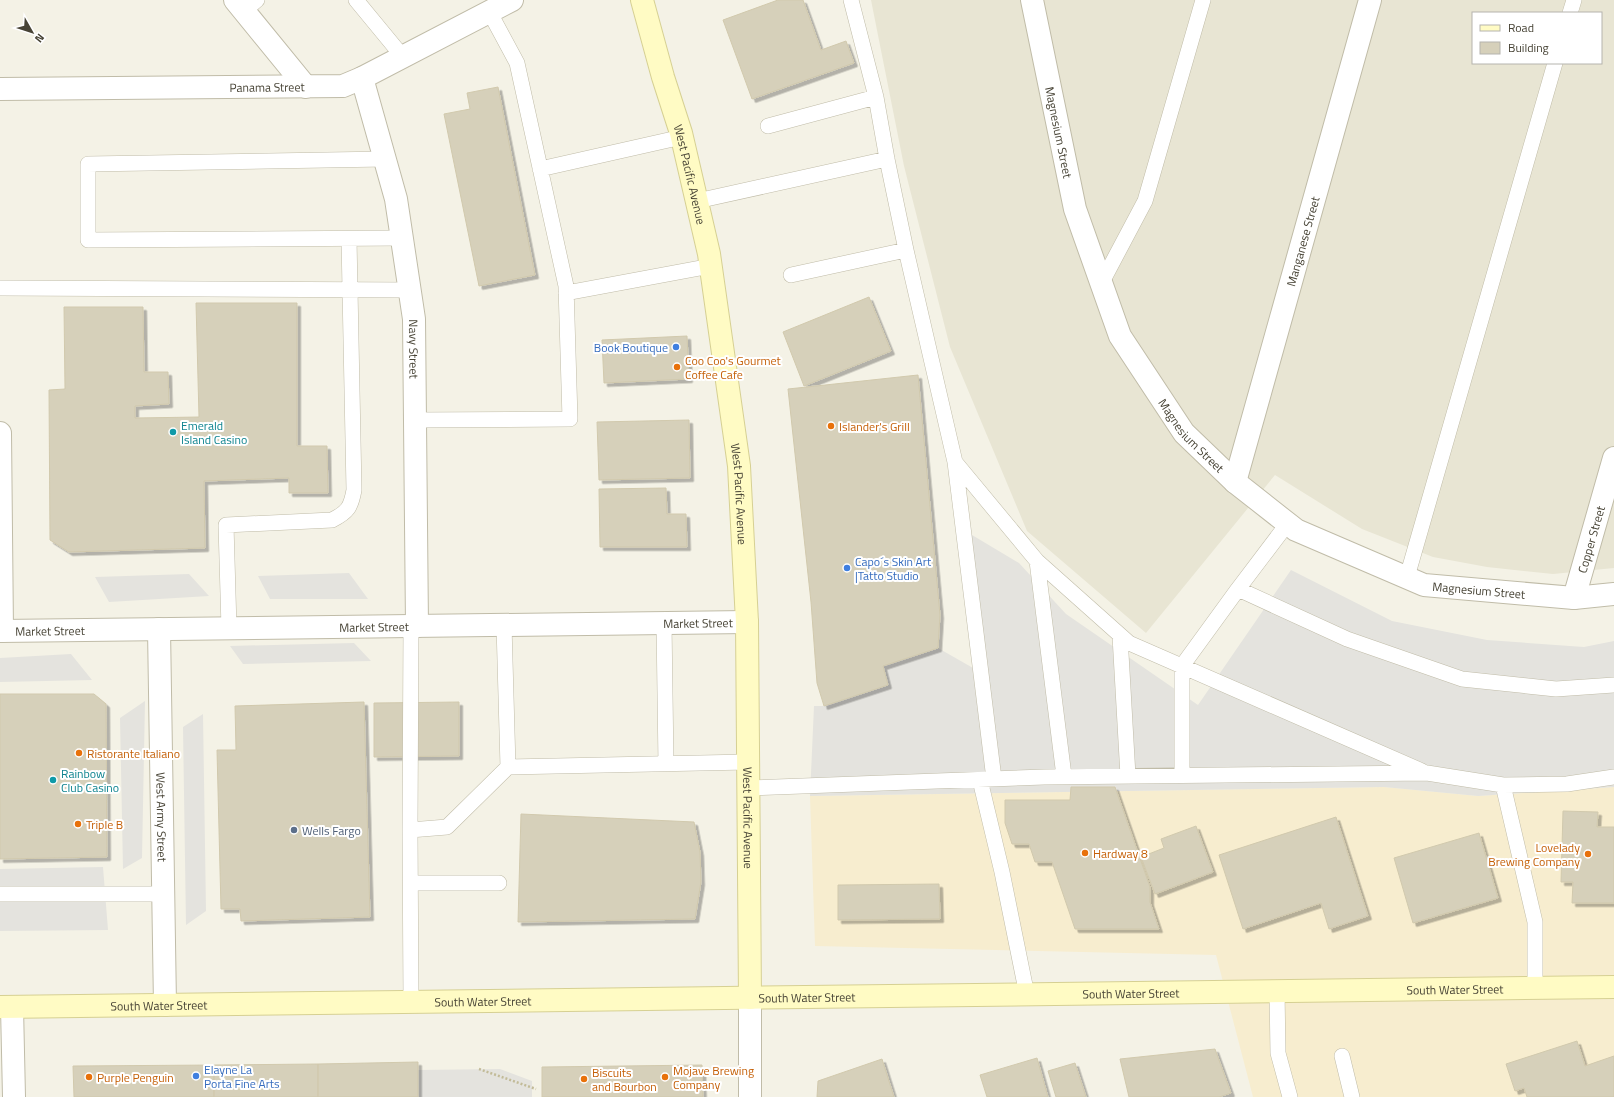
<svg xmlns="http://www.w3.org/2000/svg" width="1614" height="1097" font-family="'Titillium Web',sans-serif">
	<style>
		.residential { fill: #e8e5d3; fill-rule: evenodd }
		.commercial { fill: #f7edcf }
		.parking { fill: #e4e3de }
		.building { fill: #d6d0ba; stroke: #d1c9ad; filter: url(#shadow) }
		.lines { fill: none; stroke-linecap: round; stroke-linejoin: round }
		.lane-casing { stroke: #c0bca8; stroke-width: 16 }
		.street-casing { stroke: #c0bca8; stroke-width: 24 }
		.secondary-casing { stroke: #d6d093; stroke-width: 24 }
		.path { stroke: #c2bb98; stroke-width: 2.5; stroke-dasharray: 2 2; stroke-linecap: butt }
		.lane { stroke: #fff; stroke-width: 15 }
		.street { stroke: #fff; stroke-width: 22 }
		.secondary { stroke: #fffbc4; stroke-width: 22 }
		.shop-dot { fill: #3f7fe0; stroke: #fff; stroke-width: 1.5 }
		.food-dot { fill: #e8710a; stroke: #fff; stroke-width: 1.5 }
		.culture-dot { fill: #0f9aa8; stroke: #fff; stroke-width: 1.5 }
		.service-dot { fill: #5c6f8a; stroke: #fff; stroke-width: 1.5 }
		.labels { text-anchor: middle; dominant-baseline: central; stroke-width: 4; stroke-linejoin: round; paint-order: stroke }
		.street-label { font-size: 12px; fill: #474335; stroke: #fff }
		.shop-label { font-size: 12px; fill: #366cbe; stroke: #fff; text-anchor: start }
		.food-label { font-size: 12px; fill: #c56008; stroke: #fff; text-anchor: start }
		.culture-label { font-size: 12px; fill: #0d838f; stroke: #fff; text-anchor: start }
		.service-label { font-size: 12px; fill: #4e5e75; stroke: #fff; text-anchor: start }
	</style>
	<defs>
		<filter id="shadow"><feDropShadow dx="3.5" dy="3.5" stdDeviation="0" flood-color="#0004"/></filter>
	</defs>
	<rect width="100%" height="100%" fill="#f4f2e6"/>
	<!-- residential -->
	<path class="residential" d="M871 0H1614V568L1553 574 1487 567 1433 557 1362 529 1275 475 1146 633 1027 531 950 347 904 166ZM1473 13H1601V63H1473Z"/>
	<!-- commercial -->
	<path class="commercial" d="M1384 787 1478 796 1614 787V1097H1253L1216 955 815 946 810 796Z"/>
	<!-- parking -->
	<path class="parking" d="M972 535 1019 563 1066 614 1198 705 1291 570 1392 621 1487 640 1584 647 1614 641V787L1478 796 1384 787 810 796 814 706H824L888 685 883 666 938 648 973 668Z
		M349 573 368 599H270L258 576Z
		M189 574 209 596 109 602 95 577Z
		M354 643 371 661 243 664 230 646Z
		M71 654 92 680 0 682V658Z
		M145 701 142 858 123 869 120 718Z
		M203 714 206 911 186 925 183 727Z
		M103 867 108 930 0 931V869Z
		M500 1069 532 1081V1097H418V1070Z"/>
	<!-- building -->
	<path class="building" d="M778 0H803L821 50 846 41 854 63 752 99 723 20Z
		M498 87 535 275 479 286 444 114 470 109 467 93Z
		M869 297 891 351 804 386 783 332Z
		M196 303H297V446H327L328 493H289V478L204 481 205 548 69 552 50 540 49 390 65 389 64 307H143L144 372H168L169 404 135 406V418L199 417Z
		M687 336 689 379 604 383 602 340Z
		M918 375 940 615 938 648 883 666 888 685 824 706 817 683 811 602 788 389Z
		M689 420 690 478 599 480 597 422Z
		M666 488 667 514H686L687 547H600L599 489Z
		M0 694H94L106 704 107 857 0 859Z
		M364 702 370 917 241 921 240 909H221L217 750H236L235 706Z
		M459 702V756L374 757V703Z
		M1071 787H1115L1150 887V902L1159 929H1075L1052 862H1035L1029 844H1012L1005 823V800H1070Z
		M1563 811 1598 812 1597 827H1614V903H1572L1573 882H1561Z
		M521 814 694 822 700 852 701 882 695 919 518 922Z
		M1336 817 1368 916 1329 929 1321 903 1243 929 1219 855Z
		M1196 826 1213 872 1155 894 1141 857 1164 848 1161 839Z
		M1479 833 1498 898 1413 923 1394 858Z
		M939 884 940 919 838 920V885Z
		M1577 1041 1585 1066 1614 1056V1097H1527L1524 1088 1515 1091 1506 1064Z
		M1215 1049 1231 1093 1219 1097H1129L1120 1059Z
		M1037 1058 1048 1097H987L980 1075Z
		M882 1059 894 1097H817L818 1081Z
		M418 1062V1097H318V1064Z
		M1075 1063 1086 1097H1056L1048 1071Z
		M318 1064V1097H214V1065Z
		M214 1065V1097H74L73 1066Z
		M702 1065 703 1097H542V1067Z"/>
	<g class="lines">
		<defs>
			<path id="lane" d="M356 0 403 57
				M851 0 876 97 887 159 906 250 955 462
				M244 11 257 0
				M1570 13 1574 0
				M768 126 876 97
				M385 159 88 164V240L402 238
				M540 169 682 137
				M697 201 887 159
				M791 275 906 250
				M1101 284 1145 201 1203 0
				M0 288 409 290
				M566 293 711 266
				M415 420 570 419 566 286 517 63 489 11
				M1288 523 1238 589 1347 639 1462 679 1556 689 1614 685
				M1037 561 1064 776
				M1407 577 1555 63
				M664 623 666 764
				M229 628 226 525 332 520C348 512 351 507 354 490L349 239
				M1120 636 1128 776
				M508 767 748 762
				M1182 775V666L1238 589
				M994 779 955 462 1037 561 1129 643 1422 771
				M980 780 1002 872 1027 995
				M1503 785 1567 784 1614 777
				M748 788 1044 777 1427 773 1503 785 1535 922V988
				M410 830 411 626
				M411 883H499
				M0 894H164
				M1277 991 1278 1053 1290 1097
				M411 1002 410 830 447 827 508 767 504 625
				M1342 1056 1352 1097"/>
			<g id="street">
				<path d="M235 0 306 87"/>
				<path id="s1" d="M1032 0 1075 209 1120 336 1184 433 1235 482 1296 530 1424 585 1574 598 1614 594"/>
				<path id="s2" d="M362 78 396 199 414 319 417 626"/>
				<path id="s3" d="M0 89 343 86 362 78 512 0"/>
				<path d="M0 433 2 631"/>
				<path id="s4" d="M1235 482 1370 0"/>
				<path id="s5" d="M1574 598 1614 458"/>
				<path id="s6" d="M159 629 165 1005"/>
				<path id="s7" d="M0 631 747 622"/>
				<path d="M12 1007 14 1097"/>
				<path d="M750 1097V998"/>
			</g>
			<g id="secondary">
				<path id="s8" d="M642 0 663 77 681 133 709 254 739 466 747 622 750 998"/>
				<path id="s9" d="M0 1007 1614 987"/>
			</g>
		</defs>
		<!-- lane casing -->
		<use href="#lane" class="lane-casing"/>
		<!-- street casing -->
		<use href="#street" class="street-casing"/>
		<!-- secondary casing -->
		<use href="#secondary" class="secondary-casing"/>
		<!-- path -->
		<path class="path" d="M479 1069 536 1089"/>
		<!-- lane -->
		<use href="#lane" class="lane"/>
		<!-- street -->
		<use href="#street" class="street"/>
		<!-- secondary -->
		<use href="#secondary" class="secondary"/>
	</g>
	<!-- markers -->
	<g class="shop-dot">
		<circle cx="676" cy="347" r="4"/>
		<circle cx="847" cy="568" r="4"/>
		<circle cx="196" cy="1076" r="4"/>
	</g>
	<g class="food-dot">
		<circle cx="677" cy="367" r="4"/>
		<circle cx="831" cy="426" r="4"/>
		<circle cx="79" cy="753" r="4"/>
		<circle cx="78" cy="824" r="4"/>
		<circle cx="1085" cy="853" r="4"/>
		<circle cx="1588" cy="854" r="4"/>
		<circle cx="89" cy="1077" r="4"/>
		<circle cx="665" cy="1077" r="4"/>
		<circle cx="584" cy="1079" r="4"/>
	</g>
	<g class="culture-dot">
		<circle cx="173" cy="432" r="4"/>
		<circle cx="53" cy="780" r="4"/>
	</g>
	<circle class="service-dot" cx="294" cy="830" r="4"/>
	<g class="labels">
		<!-- street labels -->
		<g class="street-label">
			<text stroke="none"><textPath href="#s3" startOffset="267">Panama Street</textPath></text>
			<text stroke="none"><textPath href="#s1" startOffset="135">Magnesium Street</textPath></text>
			<text stroke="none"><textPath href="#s8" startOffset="181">West Pacific Avenue</textPath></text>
			<text stroke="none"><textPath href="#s4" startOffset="250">Manganese Street</textPath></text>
			<text stroke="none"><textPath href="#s2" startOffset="277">Navy Street</textPath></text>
			<text stroke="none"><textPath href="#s1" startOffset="471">Magnesium Street</textPath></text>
			<text stroke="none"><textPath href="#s8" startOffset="505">West Pacific Avenue</textPath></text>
			<text stroke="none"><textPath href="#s5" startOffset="61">Copper Street</textPath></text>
			<text stroke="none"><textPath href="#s1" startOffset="807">Magnesium Street</textPath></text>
			<text stroke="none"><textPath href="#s7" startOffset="698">Market Street</textPath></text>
			<text stroke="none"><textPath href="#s7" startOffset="374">Market Street</textPath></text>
			<text stroke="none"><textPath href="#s7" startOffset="50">Market Street</textPath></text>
			<text stroke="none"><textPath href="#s6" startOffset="188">West Army Street</textPath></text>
			<text stroke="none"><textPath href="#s8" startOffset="829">West Pacific Avenue</textPath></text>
			<text stroke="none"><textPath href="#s9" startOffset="1455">South Water Street</textPath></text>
			<text stroke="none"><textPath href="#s9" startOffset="1131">South Water Street</textPath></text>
			<text stroke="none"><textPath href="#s9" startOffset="807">South Water Street</textPath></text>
			<text stroke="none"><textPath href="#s9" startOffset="483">South Water Street</textPath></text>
			<text stroke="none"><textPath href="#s9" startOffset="159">South Water Street</textPath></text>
		</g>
		<!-- shop labels -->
		<g class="shop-label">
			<text x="668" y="347" text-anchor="end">Book Boutique</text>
			<text x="855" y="561">Capo´s Skin Art<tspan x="855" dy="14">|Tatto Studio</tspan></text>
			<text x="204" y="1069">Elayne La<tspan x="204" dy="14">Porta Fine Arts</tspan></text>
		</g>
		<!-- food labels -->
		<g class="food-label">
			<text x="685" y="360">Coo Coo's Gourmet<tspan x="685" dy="14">Coffee Cafe</tspan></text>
			<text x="839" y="426">Islander's Grill</text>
			<text x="87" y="753">Ristorante Italiano</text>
			<text x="86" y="824">Triple B</text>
			<text x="1580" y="847" text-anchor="end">Lovelady<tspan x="1580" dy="14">Brewing Company</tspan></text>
			<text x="1093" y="853">Hardway 8</text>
			<text x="673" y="1070">Mojave Brewing<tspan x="673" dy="14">Company</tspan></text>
			<text x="592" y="1072">Biscuits<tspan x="592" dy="14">and Bourbon</tspan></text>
			<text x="97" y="1077">Purple Penguin</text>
		</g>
		<!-- culture labels -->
		<g class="culture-label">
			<text x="181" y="425">Emerald<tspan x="181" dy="14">Island Casino</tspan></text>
			<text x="61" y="773">Rainbow<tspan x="61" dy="14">Club Casino</tspan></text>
		</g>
		<!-- service labels -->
		<g class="service-label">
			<text x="302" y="830">Wells Fargo</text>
		</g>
	</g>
	<!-- legend -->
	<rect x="1472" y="12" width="130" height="52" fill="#ffffff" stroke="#b5b4ae"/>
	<rect x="1480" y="25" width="20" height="6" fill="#fffbc4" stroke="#b5b4ae"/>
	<text x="1508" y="32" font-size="12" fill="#474335">Road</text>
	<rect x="1480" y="42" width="20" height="12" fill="#d6d0ba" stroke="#b5b4ae"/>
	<text x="1508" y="52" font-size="12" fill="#474335">Building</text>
	<!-- north arrow -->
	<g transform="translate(32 32) rotate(129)" stroke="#ffffff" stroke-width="3" paint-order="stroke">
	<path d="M0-3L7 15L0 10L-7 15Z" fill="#474335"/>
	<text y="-6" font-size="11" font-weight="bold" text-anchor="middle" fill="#474335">N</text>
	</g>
</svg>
